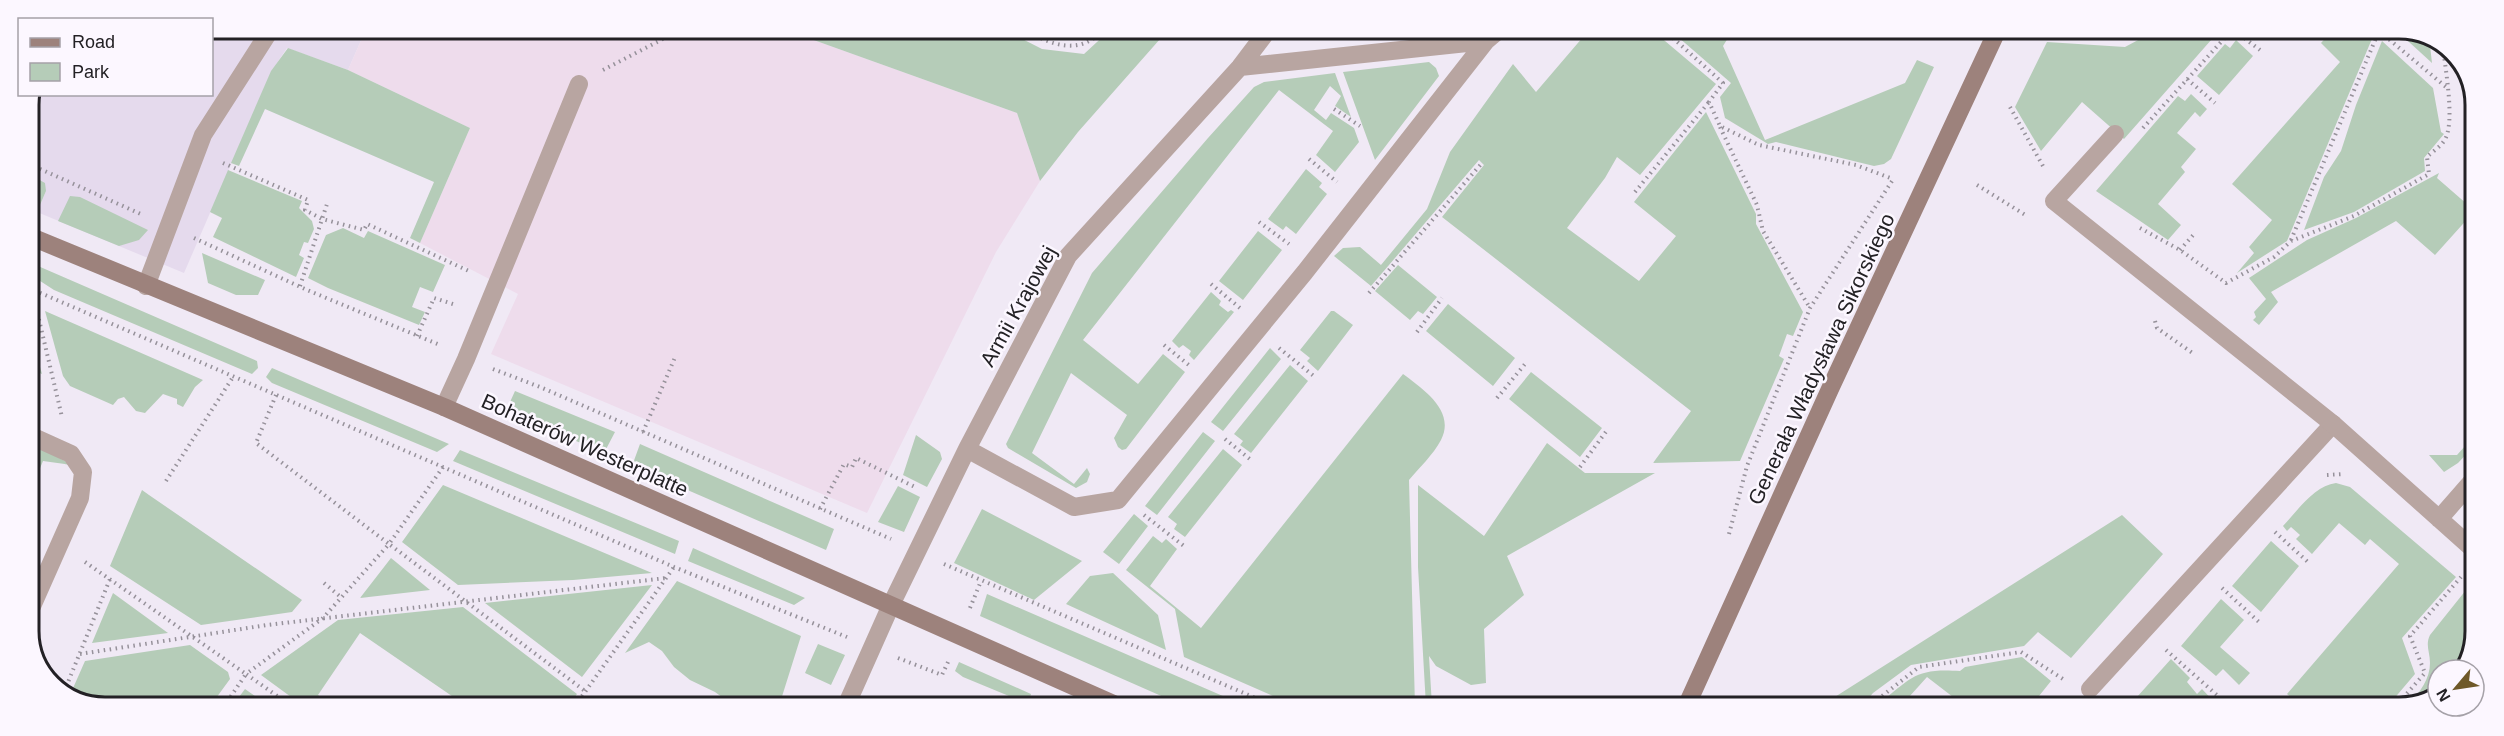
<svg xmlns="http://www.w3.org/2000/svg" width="2504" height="736" font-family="Arial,sans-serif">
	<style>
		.built { fill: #e5daed }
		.education { fill: #eedcec }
		.green { fill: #b5ccb8 }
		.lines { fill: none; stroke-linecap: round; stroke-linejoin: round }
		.path { stroke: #96919a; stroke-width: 4; stroke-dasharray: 1.5 4.5; stroke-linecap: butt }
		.lane { stroke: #b8a5a1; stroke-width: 18 }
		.street { stroke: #b8a5a1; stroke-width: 18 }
		.secondary { stroke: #9d827c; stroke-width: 18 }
		.labels { text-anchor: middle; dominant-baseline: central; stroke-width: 5; stroke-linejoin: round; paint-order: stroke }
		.street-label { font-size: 21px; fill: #232125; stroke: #fcf7ff }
		.rim { fill: none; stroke: #232125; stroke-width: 3 }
	</style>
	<rect width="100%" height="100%" fill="#f0e9f5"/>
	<!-- built -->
	<path class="built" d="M212 29H366L348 70 287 48 271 72 184 273 37 212 46 191 33 176 29 174V104L33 95 212 94Z"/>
	<!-- education -->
	<path class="education" d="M366 29H783L1017 113 1040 181 996 252 867 513 491 354 518 294 420 243 470 128 348 70Z"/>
	<!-- green -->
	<path class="green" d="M783 29H1003L1042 49 1084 54 1110 30H1168L1078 132 1040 181 1017 113Z
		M1589 30H1652L1716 84 1640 175 1617 157 1605 178 1567 228 1639 281 1676 236 1634 202 1706 112 1756 214V224L1803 312 1793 336 1787 334 1779 356 1784 359 1740 461 1653 463 1691 411 1442 217 1484 165 1479 160 1371 286 1334 256 1343 248 1360 247 1381 265 1427 209 1450 152 1513 64 1536 92Z
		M1670 30H1733L1723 46 1765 140 1905 83 1917 60 1934 67 1891 159 1884 164 1874 166 1776 142 1768 144 1725 118 1720 97 1731 83Z
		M2155 31H2219L2124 139 2082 102 2041 151 2015 107 2047 42 2125 47Z
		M2332 31H2363L2369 37 2374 34 2287 241 2237 273 2254 253 2249 247 2272 220 2232 184 2340 62 2321 43Z
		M2397 31H2419L2429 37 2432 63Z
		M2236 40 2253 56 2219 95 2197 76 2225 44 2230 48Z
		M2382 41 2433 88 2441 132 2444 134 2424 158 2425 171 2354 212 2304 230 2324 177 2341 151 2356 105Z
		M288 48 348 70 470 128 420 243 410 238 434 182 265 109 239 166 231 163 271 71Z
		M1429 62 1436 68 1439 76 1375 160 1343 72Z
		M1335 73 1351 117 1335 106 1341 96 1330 86 1314 110 1326 120 1331 113 1354 128 1359 142 1335 172 1316 155 1333 131 1279 90 1083 340 1138 384 1163 354 1185 372 1126 449 1122 450 1118 447 1114 438 1127 415 1071 373 1032 453 1074 484 1087 468 1090 474 1087 482 1076 488 1008 448 1006 444 1092 273 1208 138 1254 87 1264 82Z
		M2191 94 2207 109 2200 117 2195 112 2177 133 2196 149 2181 167 2185 172 2158 204 2181 225 2168 240 2096 191 2178 96 2185 101Z
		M1306 169 1322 183 1319 187 1327 194 1296 234 1286 226 1283 230 1268 219Z
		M228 170 302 201 299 208 312 221 314 229 308 243 304 242 299 255 304 258 296 277 213 237 222 218 210 212Z
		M2439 173 2437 178 2468 205 2471 215 2435 255 2396 221 2271 292 2278 302 2259 325 2253 320 2256 317 2254 312 2266 299 2249 278 2307 240 2356 218Z
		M29 174 45 183 46 191 37 212 29 207Z
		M70 196 80 197 148 230 139 240 119 246 58 221Z
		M343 228 364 238 368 231 445 265 433 292 420 287 412 307 425 312 419 325 328 288 308 278 326 235Z
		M1258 231 1282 250 1243 300 1219 281Z
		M202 253 265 280 258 295H236L208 283Z
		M1398 265 1437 297 1423 314 1418 311 1410 320 1375 291Z
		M38 266 257 361 258 368 252 374 54 290 34 277Z
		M1211 292 1221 301 1219 305 1228 312 1231 310 1234 312 1194 360 1189 355 1191 351 1183 345 1179 348 1172 341Z
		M1448 304 1515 358 1493 386 1426 331Z
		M45 311 203 380 195 387 183 407 177 404V399L163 394 145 413 136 411 124 397 118 399 113 405 70 386 63 376Z
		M1331 311H1334L1353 325 1318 371 1307 361 1310 358 1300 350Z
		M29 327 42 374 29 368Z
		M1270 348 1281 359 1223 431 1211 422Z
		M1290 365 1308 381 1251 453 1240 445 1243 441 1234 434Z
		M272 368 449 444 437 452 272 383 266 377Z
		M1531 372 1602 428 1580 457 1509 399Z
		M1403 374C1423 389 1456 411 1441 440 1433 455 1419 468 1409 480L1415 706H1296L1184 657 1175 609 1126 570 1153 536 1162 543 1166 539 1177 549 1150 586 1201 628Z
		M515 391 615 432 604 453 506 411Z
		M1203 432 1215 441 1157 515 1145 506Z
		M916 435 940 452 942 459 927 487 903 475Z
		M2474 436V446L2458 463 2444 472 2429 455H2457Z
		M29 441 72 465 43 461 29 495Z
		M1547 443 1585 473H1655L1507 556 1524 595 1484 629 1486 683 1471 685 1436 666 1429 656 1432 706H1426L1418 567V485L1484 536Z
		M640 444 834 529 826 550 632 466Z
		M1223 449 1242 465 1185 537 1174 529 1177 524 1168 517Z
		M460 450 679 541 675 554 453 461Z
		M2336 483 2350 487 2456 577 2402 638 2415 674 2387 707H2302L2287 694 2399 564 2370 539 2365 545 2339 523 2312 554 2296 539 2300 535 2291 527 2287 531 2283 526C2298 510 2314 486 2336 483Z
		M443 485 652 573 573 580 458 585 402 542Z
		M898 486 920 497 904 532 878 522Z
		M142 490 149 495 302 600 292 612 201 625 110 566Z
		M982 509 1082 561 1034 600 954 563Z
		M1134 514 1148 526 1119 564 1103 552Z
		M2122 515 2163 554 2071 658 2038 632 2024 646 1911 665 1873 693 1861 707H1819Z
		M2271 541 2299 566 2261 612 2232 586Z
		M693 548 805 598 794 605 688 561Z
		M391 558 430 590 360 598Z
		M1113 573 1158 615 1166 650 1066 604 1090 576Z
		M677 581 801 636 779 706H734L715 692 690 680 674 667 662 651 649 642 625 653Z
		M652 585 582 677 485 603Z
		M2466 590 2472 595 2473 651 2460 670H2438V694L2409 704C2420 692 2430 679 2430 663 2430 652 2425 645 2430 635Z
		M113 593 168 633 92 643Z
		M987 594 1246 706H1184L980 616Z
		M2221 599 2244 620 2220 647 2250 673 2239 685 2223 669 2216 676 2181 646Z
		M463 607 577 694 568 706 465 705 360 633 318 695 332 705H302L261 675 338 620Z
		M818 644 845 655 831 685 805 673Z
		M190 645 228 672 230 679 211 705H85L70 695 85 661Z
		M2022 657 2051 681 2039 696 2051 707H1953L1950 704 1953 697 1927 677 1900 707H1884L1880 703C1912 677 1916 668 1960 671L1965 667Z
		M2171 659 2190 678 2187 682 2197 694 2202 689 2219 707 2211 705 2209 707H2128Z
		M959 662 1031 694 1028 704 963 677 955 671Z
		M245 689 268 705H233Z"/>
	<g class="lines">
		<!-- path -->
		<path class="path" d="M1025 30C1052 45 1079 56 1103 30
			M1664 30 1723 83 1709 102 1720 126 1759 145 1856 165 1893 179
			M2235 31 2260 50
			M603 70 682 29
			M2187 79 2215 103
			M2010 107 2043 166 2046 168
			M1334 109 1360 126
			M1720 127 1757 205 1763 231 1810 308
			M2143 128 2231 31
			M1309 159 1337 182
			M223 163 308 200 305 210 322 219 364 230 367 224 471 272
			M29 164 143 215
			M1977 185 2027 216
			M1635 192 1709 102
			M1259 222 1289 244
			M2140 228 2180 250 2226 283 2274 257 2291 241 2354 216 2429 174 2427 157C2432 152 2440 147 2444 141 2456 124 2445 69 2443 46
			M194 238 307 290 440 345
			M2291 240 2379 31 2446 87
			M2180 250 2195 233
			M1211 284 1240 308
			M300 286 327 204
			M29 288 674 567 847 637
			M32 290 62 417
			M1369 293 1482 163
			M2155 321 2157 328 2194 354
			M1417 332 1442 298
			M417 336 434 298 456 305
			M1164 345 1190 366
			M1279 348 1315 377
			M493 369 540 387 891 539
			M276 395 256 443 389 544 323 618 246 674 290 705
			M1497 398 1525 364
			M643 432 676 355
			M1225 439 1251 460
			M443 467 389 544 585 691
			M1580 467 1608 429
			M2327 475 2343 474
			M166 481 233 377
			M820 509 844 464 852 467 856 458 917 488
			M1144 515 1184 546
			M2275 532 2310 564
			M1729 534 1747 466 1810 308 1892 181
			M85 562 246 674 225 705
			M944 564 1274 706
			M324 583 342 598
			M2222 588 2259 622
			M970 608 981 581
			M2166 650 2226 703
			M80 654 267 625 666 578
			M898 658 942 675 948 662
			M64 692 110 579
			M575 706 674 567
			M1868 707 1919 667 2021 652 2063 679
			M2395 707 2425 673 2410 636 2461 577"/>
		<!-- lane -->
		<path class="lane" d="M146 286 203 135 271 29
			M444 407 466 359 579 84
			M29 435 71 454 83 472 80 498 29 613
			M2090 689 2333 424"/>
		<!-- street -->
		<path class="street" d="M1240 67 1486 41
			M2115 134 2054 201 2333 424 2473 549
			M967 449 1074 507 1118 500 1305 272 1486 41 1499 30
			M2439 519 2474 479
			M846 706 891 605 967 449 1068 256 1240 67 1268 30"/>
		<!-- secondary -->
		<path class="secondary" d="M29 236 444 407 1118 706
			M1686 707 1830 389 1997 31"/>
	</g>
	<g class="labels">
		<!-- street labels -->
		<g class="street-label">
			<text transform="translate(1018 306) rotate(-61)">Armii Krajowej</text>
			<text transform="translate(1821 359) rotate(-65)">Generała Władysława Sikorskiego</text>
			<text transform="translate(585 445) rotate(24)">Bohaterów Westerplatte</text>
		</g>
	</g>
	<!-- crop -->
	<path d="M0 0H2504V736H0ZM105 39H2399A66 66 0 0 1 2465 105V631A66 66 0 0 1 2399 697H105A66 66 0 0 1 39 631V105A66 66 0 0 1 105 39Z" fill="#fcf7ff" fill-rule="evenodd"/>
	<path class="rim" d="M105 39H2399A66 66 0 0 1 2465 105V631A66 66 0 0 1 2399 697H105A66 66 0 0 1 39 631V105A66 66 0 0 1 105 39Z"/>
	<!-- legend -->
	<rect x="18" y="18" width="195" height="78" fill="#fcf7ff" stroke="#a5a1a8" stroke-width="1.5"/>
	<rect x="30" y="38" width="30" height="9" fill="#9d827c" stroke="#a5a1a8" stroke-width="1.5"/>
	<text x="72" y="48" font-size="18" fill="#232125">Road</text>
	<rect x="30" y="63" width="30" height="18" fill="#b5ccb8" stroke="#a5a1a8" stroke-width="1.5"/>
	<text x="72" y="78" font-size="18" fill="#232125">Park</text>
	<!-- north arrow -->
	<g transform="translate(2456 688) rotate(241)"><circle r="28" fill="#fcf7ff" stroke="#a5a1a8" stroke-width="1.5"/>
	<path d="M0-4.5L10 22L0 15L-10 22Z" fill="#6f5929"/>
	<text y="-9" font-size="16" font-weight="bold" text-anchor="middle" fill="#232125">N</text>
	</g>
</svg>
